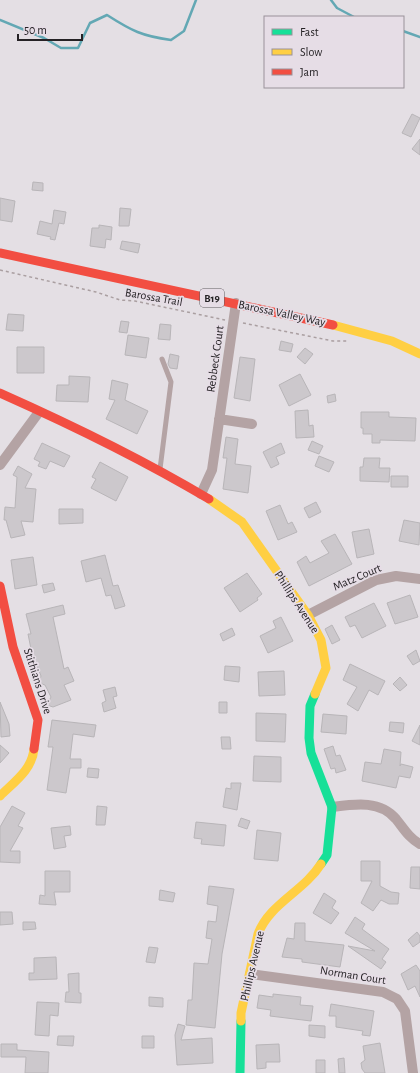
<svg xmlns="http://www.w3.org/2000/svg" width="420" height="1073" font-family="'Alegreya Sans',sans-serif">
	<style>
		.lines { fill: none; stroke-linecap: round; stroke-linejoin: round }
		.stream { stroke: #63a8b4; stroke-width: 2.5 }
		.building { fill: #ccc8cc; stroke: #b8b5b8 }
		.path { stroke: #aa9fa1; stroke-width: 1.5; stroke-dasharray: 3 3; stroke-linecap: butt }
		.lane { stroke: #b4a3a4; stroke-width: 5 }
		.street { stroke: #b4a3a4; stroke-width: 10 }
		.fast { stroke: #16e098; stroke-width: 9 }
		.slow { stroke: #ffcf43; stroke-width: 9 }
		.jam { stroke: #f24e42; stroke-width: 9 }
		.labels { text-anchor: middle; dominant-baseline: central; stroke-width: 3.5; stroke-linejoin: round; paint-order: stroke }
		.shield { fill: #e6dde6; stroke: #5f5a5f; stroke-width: 1 }
		.shield-label { font-size: 11px; font-weight: bold; fill: #252225 }
		.street-label { font-size: 12px; fill: #252225; stroke: #e6dde6 }
	</style>
	<rect width="100%" height="100%" fill="#e4dfe4"/>
	<g class="lines">
		<!-- stream -->
		<path class="stream" d="M331 0 337 8 354 17
			M0 20 44 38 61 48H78L90 23 107 15C132 31 142 36 171 40L184 31 196 0
			M403 31 420 37"/>
	</g>
	<!-- building -->
	<path class="building" d="M412 114 420 118 411 137 402 133Z
		M420 139V155L412 149Z
		M33 182 43 183V191L32 190Z
		M0 198 15 201 12 222 0 220Z
		M120 208 131 209 129 226H119Z
		M54 210 66 212 64 224 59 223 55 240 50 239 51 237 37 234 40 221 52 224Z
		M99 225 112 227 111 240 106 239 105 248 90 246 92 228H99Z
		M122 241 140 244 138 253 120 249Z
		M8 314 24 315 23 331 6 330Z
		M121 321 129 322 127 333 119 332Z
		M160 324 171 325 170 340 158 339Z
		M128 335 149 338 146 358 125 355Z
		M281 341 293 344 291 352 279 350Z
		M17 347H44V373H17Z
		M305 348 313 354 305 364 297 357Z
		M170 354 179 356 177 369 170 368 168 364Z
		M240 357 255 359 250 401 234 398Z
		M300 374 311 395 289 406 279 385Z
		M69 376 90 377 88 402 56 401 57 385H69Z
		M112 380 128 384 125 400 148 411 137 434 106 419 115 400 109 399Z
		M335 394 336 401 328 403 327 396Z
		M308 410 309 426 313 425 314 437 296 438 295 411Z
		M361 412H389V417L416 418 415 441 380 440V443H372V434H363V428H361Z
		M226 437 238 439 235 464 251 466 248 493 223 489 227 458H223Z
		M312 441 323 446 319 454 308 450Z
		M42 443 70 456 64 467 50 461 46 469 38 466 40 462 34 459Z
		M281 443 285 453 276 457 279 464 271 468 263 452Z
		M319 456 334 462 329 472 315 466Z
		M364 458H380L379 468H390L389 482 360 481V467H363Z
		M100 462 128 477 116 501 91 488 96 479 92 477Z
		M18 466 32 474 25 488 36 489 33 522 21 521 25 535 11 538 6 520H4L5 507 15 508 17 477 13 475Z
		M391 476H408V487H391Z
		M316 502 321 512 309 518 304 508Z
		M280 505 288 524 292 522 297 532 278 540 266 511Z
		M59 509H83V523L59 524Z
		M404 520 420 523 419 545 399 541Z
		M369 529 374 554 357 558 352 532Z
		M335 534 352 564 309 586 297 562 306 556 310 563 329 553 321 541Z
		M105 555 113 586 118 585 125 606 115 609 111 595 106 596 101 578 86 582 81 561Z
		M33 557 37 585 15 589 11 560Z
		M247 573 262 594 257 598 258 600 240 612 224 588Z
		M53 583 55 590 44 593 42 585Z
		M410 595 418 617 395 624 387 603Z
		M374 603 386 626 362 638 355 625 350 627 345 617Z
		M63 605 65 614 53 617 64 669 68 667 74 681 64 685 71 700 53 707 47 705 51 697 45 685 39 683 41 676 36 663 34 664 28 634H31L26 614Z
		M281 617 293 641 268 653 260 636 276 628 273 621Z
		M332 625 340 640 332 644 325 629Z
		M232 628 235 635 223 641 220 634Z
		M416 650 420 661 413 665 407 656Z
		M350 664 385 681 378 695 369 690 358 711 347 704 357 687 343 680Z
		M225 666 240 667 239 682 224 680Z
		M284 671 285 695 259 696 258 672Z
		M400 677 407 685 400 691 393 684Z
		M115 687 117 696 113 697 116 708 104 712 102 703 106 701 103 690Z
		M0 702 9 724 10 736 1 737Z
		M219 702H227V713H219Z
		M256 713 286 714 285 742 256 741Z
		M323 714 347 716 346 734 321 732Z
		M52 720 96 725 94 737 73 734 70 759H81V768H70L66 793 47 790 53 747H48Z
		M390 722 404 723 403 733 389 731Z
		M420 725V745L412 741Z
		M221 737H230L231 749H222Z
		M0 745 9 753 0 763Z
		M333 746 336 756 340 755 346 770 336 773 335 768 331 769 324 749Z
		M384 749 401 752 400 766 401 764 413 767 410 778 399 776 396 788 362 781 365 762 381 764Z
		M254 756 281 757V782L253 781Z
		M88 768 99 769 98 778 87 777Z
		M231 783H241L237 810 223 807 226 788 231 789Z
		M12 806 25 813 18 826 23 828 10 851H20V863L0 862V827Z
		M97 806 107 807 105 825H96Z
		M241 818 250 821 247 829 238 826Z
		M196 822 226 825 224 846 201 844 202 839 194 838Z
		M70 826 71 835 64 836 66 847 54 849 51 828Z
		M257 830 281 833 278 861 254 859Z
		M361 861H380V886L391 892 399 893 398 904H389L381 900 373 911 361 903 372 881H361Z
		M411 867H420V889L410 888Z
		M45 871H70V892H54L56 905 39 904 40 895 45 896Z
		M209 886 234 889 222 954 215 1028 186 1025 188 1000H192L194 963 208 964 212 939 206 938 208 921 216 922 218 906 207 904Z
		M160 890 175 893 173 902 159 900Z
		M324 893 336 901 332 908 339 913 331 924 313 913Z
		M0 912H12L13 924 0 925Z
		M355 917 365 924 362 929 389 949 382 959 386 962 381 969 348 946 375 951 345 933Z
		M23 922H35L36 929 23 930Z
		M295 923H305V941L344 945 340 967 302 962V959L282 957 287 938 294 939Z
		M417 932 420 936V942L413 947 408 940Z
		M149 947 158 948 155 963 146 962Z
		M56 957 57 979 29 980V973H34V958Z
		M416 965 420 971V997L415 986 408 990 401 974Z
		M79 973V993H81V1003L65 1002 66 992H69L68 974Z
		M273 994 301 997 300 1005 313 1006 311 1021 270 1016 271 1010 257 1008 259 995 273 997Z
		M149 997 163 998V1007L149 1006Z
		M37 1002 59 1003 58 1016 50 1015 49 1036 35 1035Z
		M331 1004 374 1011 370 1036 362 1035 363 1031 336 1027V1016H329Z
		M178 1024 185 1026 181 1040 212 1038 213 1063 177 1065 175 1035Z
		M309 1025 325 1026V1038L309 1036Z
		M58 1036H74L73 1046 57 1045Z
		M142 1036H154V1048H142Z
		M380 1043 385 1073H365L362 1069 361 1063 365 1060 363 1046Z
		M1 1044H17V1050L49 1052 48 1073H25L26 1057H1Z
		M279 1044 280 1062H266V1068L257 1069 256 1045Z
		M344 1058 345 1073H339L338 1059Z
		M316 1060H325V1073H316Z"/>
	<g class="lines">
		<!-- path -->
		<path class="path" d="M0 270 96 292 120 300 135 301 225 320
			M243 323 333 341H347"/>
		<!-- lane -->
		<path class="lane" d="M160 469 171 382 162 359"/>
		<!-- street -->
		<path class="street" d="M219 419 252 424
			M0 465 39 412
			M201 494 212 470 236 303
			M308 615 376 580 396 576 420 579
			M332 807C355 804 380 800 396 819 404 829 409 838 420 844
			M250 974 383 992 397 999 405 1011 413 1073"/>
		<!-- fast -->
		<path class="fast" d="M315 694 310 706 309 738 311 753 332 807 327 855 321 864
			M240 1073 241 1021"/>
		<!-- slow -->
		<path class="slow" d="M333 325 392 341 420 354
			M209 499 242 522 308 615 321 640 326 668 315 694
			M0 796C14 782 32 770 34 749
			M241 1021V1013L258 934C269 904 304 891 321 864"/>
		<!-- jam -->
		<path class="jam" d="M0 253 333 325
			M0 393C72 425 142 459 209 499
			M0 586 13 647 38 720 34 749"/>
	</g>
	<g class="labels">
		<!-- shield labels -->
		<rect class="shield" x="200" y="289" width="24" height="18" rx="3"/>
		<g class="shield-label">
			<text x="212" y="298">B19</text>
		</g>
		<!-- street labels -->
		<g class="street-label">
			<text transform="translate(154 297) rotate(10)">Barossa Trail</text>
			<text transform="translate(282 313) rotate(12)">Barossa Valley Way</text>
			<text transform="translate(215 359) rotate(-82)">Rebbeck Court</text>
			<text transform="translate(357 577) rotate(-23)">Matz Court</text>
			<text transform="translate(297 602) rotate(57)">Phillips Avenue</text>
			<text transform="translate(38 681) rotate(72)">Stithians Drive</text>
			<text transform="translate(252 966) rotate(-77)">Phillips Avenue</text>
			<text transform="translate(353 975) rotate(9)">Norman Court</text>
		</g>
	</g>
	<!-- legend -->
	<rect x="264" y="16" width="140" height="72" fill="#e6dde6" stroke="#999299"/>
	<rect x="272" y="29" width="20" height="6" fill="#16e098" stroke="#999299"/>
	<text x="300" y="36" font-size="12" fill="#252225">Fast</text>
	<rect x="272" y="49" width="20" height="6" fill="#ffcf43" stroke="#999299"/>
	<text x="300" y="56" font-size="12" fill="#252225">Slow</text>
	<rect x="272" y="69" width="20" height="6" fill="#f24e42" stroke="#999299"/>
	<text x="300" y="76" font-size="12" fill="#252225">Jam</text>
	<!-- scale -->
	<path d="M18 34v6h64v-6" fill="none" stroke="#252225" stroke-width="2"/>
	<text x="24" y="34" font-size="12" fill="#252225" stroke="#e6dde6" stroke-width="3" paint-order="stroke">50 m</text>
</svg>
